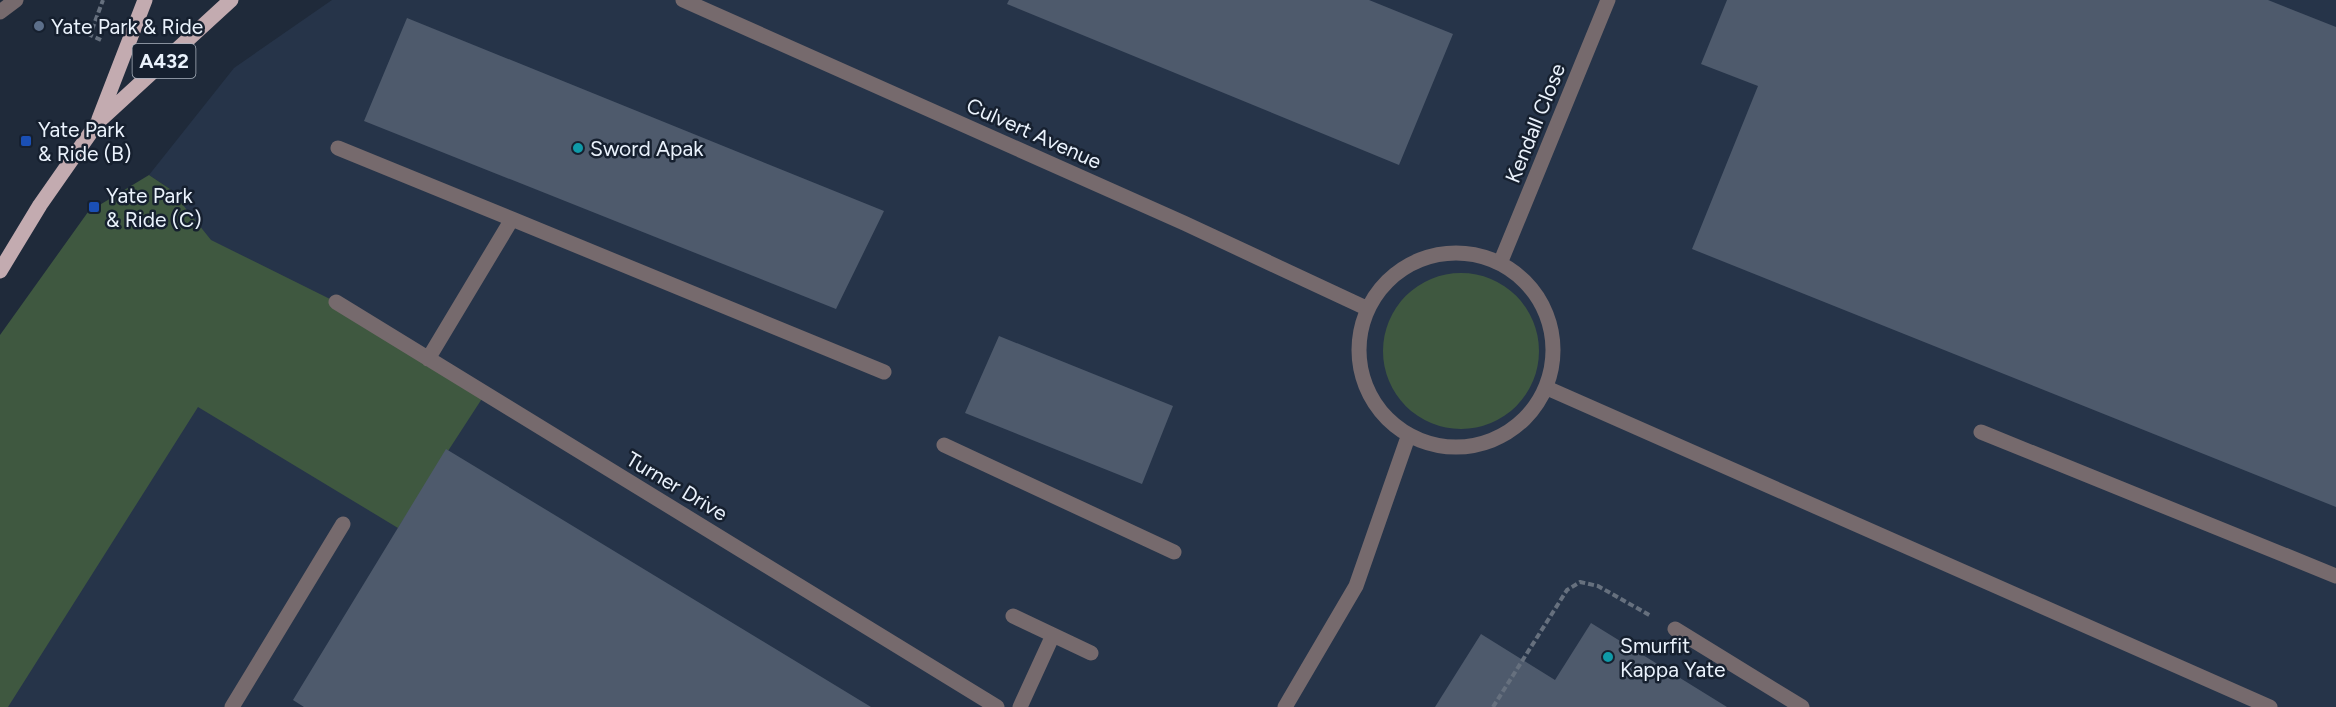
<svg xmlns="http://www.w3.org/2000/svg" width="2336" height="707" font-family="Figtree,sans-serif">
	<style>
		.built { fill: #263449 }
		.green { fill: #3f5840 }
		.building { fill: #4e5a6c }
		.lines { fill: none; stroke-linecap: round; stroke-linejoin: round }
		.path { stroke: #66707e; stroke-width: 4; stroke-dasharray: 6 3; stroke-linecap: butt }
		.minor { stroke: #766a6d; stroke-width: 15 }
		.major { stroke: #c3abb0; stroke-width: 15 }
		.service-dot { fill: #5c6f8a; stroke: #16202f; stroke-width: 2 }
		.transit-dot { fill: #1a4fb4; stroke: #16202f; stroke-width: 2 }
		.culture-dot { fill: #0f9aa8; stroke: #16202f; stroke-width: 2 }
		.labels { text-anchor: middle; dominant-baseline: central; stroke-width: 5; stroke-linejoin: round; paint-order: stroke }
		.shield { fill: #16202f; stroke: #aab3be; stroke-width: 1.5 }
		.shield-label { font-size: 20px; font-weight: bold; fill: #eaf2fc }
		.poi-label { font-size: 21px; fill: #eaf2fc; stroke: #16202f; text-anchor: start }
		.street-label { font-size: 21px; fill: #eaf2fc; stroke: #16202f }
	</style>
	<rect width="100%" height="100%" fill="#1f2a3a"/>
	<!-- built -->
	<path class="built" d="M332 0H2336V707H0L170 189 149 175 234 68Z"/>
	<!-- green -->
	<path class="green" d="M149 175 170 189 211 240 336 302 485 394 398 528 198 407 8 707H0V335L88 212Z
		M1383 351a78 78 0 1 1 156 0a78 78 0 1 1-156 0Z"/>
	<!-- building -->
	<path class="building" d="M1009 0H1369L1453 34 1399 165 1007 4Z
		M1727 0H2268L2336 27V507L1692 249 1758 86 1701 64Z
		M407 18 884 211 836 309 364 121Z
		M999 336 1173 406 1142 484 965 413Z
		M446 449 871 707H304L293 700Z
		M1591 623 1727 707H1435L1481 634 1555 680Z"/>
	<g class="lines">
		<!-- path -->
		<path class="path" d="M101 40 90 35 103 0
			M1493 707 1567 590 1580 582 1598 586 1651 616"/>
		<!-- minor -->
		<path class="minor" d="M683 0 1184 223 1366 308
			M0 12 16 0
			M338 148 512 219
			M1359 350a97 97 0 1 1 194 0a97 97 0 1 1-194 0Z
			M1501 261 1608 0
			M336 302 997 707
			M428 359 512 219 884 372
			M1547 388 2270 707
			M1981 432 2336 576
			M944 445 1174 552
			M1013 616 1091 653
			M1675 629 1802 707
			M232 707 343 524
			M1020 707 1053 635
			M1285 707 1356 586 1408 437"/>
		<!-- major -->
		<path class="major" d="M99 119 145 0
			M0 271 40 205 98 122 231 0"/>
	</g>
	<!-- markers -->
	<circle class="service-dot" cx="39" cy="26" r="6"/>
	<g class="transit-dot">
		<rect x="20" y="135" width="12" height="12" rx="3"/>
		<rect x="88" y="201" width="12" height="12" rx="3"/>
	</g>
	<g class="culture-dot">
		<circle cx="578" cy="148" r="6"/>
		<circle cx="1608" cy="657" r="6"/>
	</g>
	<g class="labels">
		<!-- shield labels -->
		<rect class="shield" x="132.5" y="44" width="63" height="34" rx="4.5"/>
		<g class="shield-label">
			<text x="164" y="61">A432</text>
		</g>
		<!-- poi labels -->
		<g class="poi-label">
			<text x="51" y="26">Yate Park &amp; Ride</text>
			<text x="38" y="129">Yate Park<tspan x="38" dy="24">&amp; Ride (B)</tspan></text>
			<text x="590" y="148">Sword Apak</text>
			<text x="106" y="195">Yate Park<tspan x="106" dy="24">&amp; Ride (C)</tspan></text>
			<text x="1620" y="645">Smurfit<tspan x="1620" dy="24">Kappa Yate</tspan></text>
		</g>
		<!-- street labels -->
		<g class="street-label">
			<text transform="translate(1535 123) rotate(-68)">Kendall Close</text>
			<text transform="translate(1034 133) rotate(24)">Culvert Avenue</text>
			<text transform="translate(677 486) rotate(31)">Turner Drive</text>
		</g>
	</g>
</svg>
